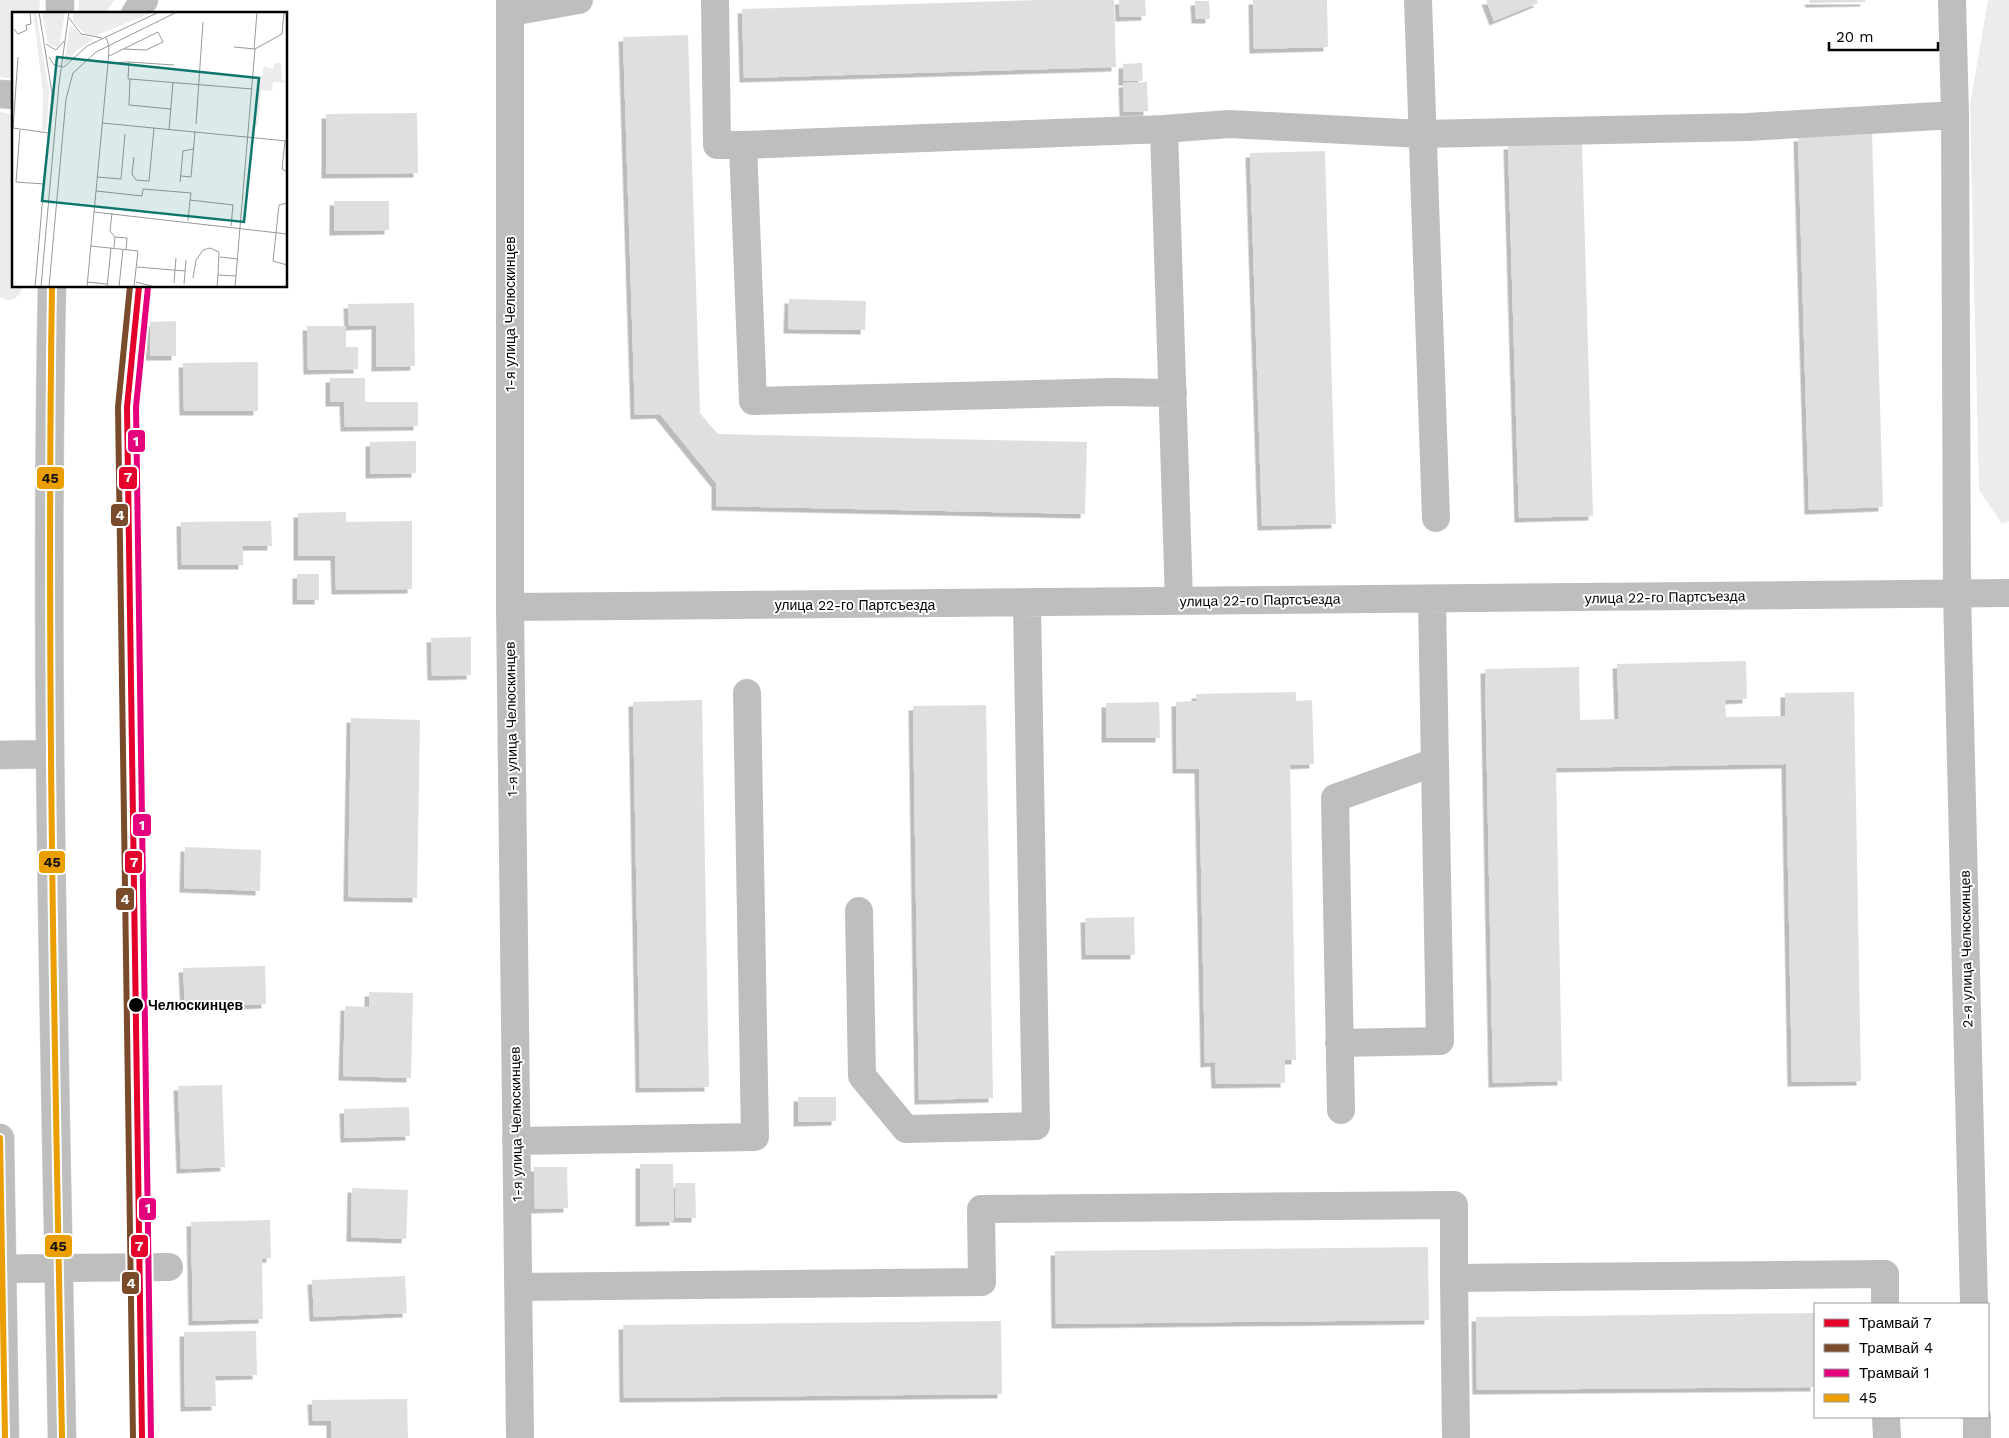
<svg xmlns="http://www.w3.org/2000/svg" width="2009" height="1438" font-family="'Work Sans',sans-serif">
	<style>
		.green { fill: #ececec }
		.building { fill: #dfdfdf; filter: url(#shadow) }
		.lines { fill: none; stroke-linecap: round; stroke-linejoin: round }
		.major-casing { stroke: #dbdbdb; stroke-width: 29 }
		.minor { stroke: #bebebe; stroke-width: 28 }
		.major { stroke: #bebebe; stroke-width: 28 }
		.bus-1-casing { stroke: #fff; stroke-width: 10 }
		.bus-1 { stroke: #eb9e00; stroke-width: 6 }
		.tram-1-casing { stroke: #fff; stroke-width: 10 }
		.tram-2-casing { stroke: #fff; stroke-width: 10 }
		.tram-3-casing { stroke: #fff; stroke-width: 10 }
		.tram-1 { stroke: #e4002b; stroke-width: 6 }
		.tram-2 { stroke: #7a4b2a; stroke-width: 6 }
		.tram-3 { stroke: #e5007d; stroke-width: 6 }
		.stop-dot { fill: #000; stroke: #fff; stroke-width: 2 }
		.labels { text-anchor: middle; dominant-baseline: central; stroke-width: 4; stroke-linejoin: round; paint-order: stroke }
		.street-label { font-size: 14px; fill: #000; stroke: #fff }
		.stop-label { font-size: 14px; font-weight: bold; fill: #000; stroke: #fff; text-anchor: start }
		.inset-road { fill: none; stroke: #999; stroke-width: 1 }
		.view { fill: #0f766e; fill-opacity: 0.15; stroke: #0f766e; stroke-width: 2.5 }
		.inset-edge { fill: none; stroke: #000; stroke-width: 2.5 }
		.line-badge { stroke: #fff; stroke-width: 2 }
		.badge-label { font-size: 14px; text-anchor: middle; font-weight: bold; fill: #fff }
		.pale-badge-label { font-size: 14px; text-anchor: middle; font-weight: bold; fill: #111 }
	</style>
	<defs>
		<filter id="shadow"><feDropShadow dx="-4.5" dy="4.5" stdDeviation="0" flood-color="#0004"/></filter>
	</defs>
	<rect width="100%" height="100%" fill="#fff"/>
	<!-- green -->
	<path class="green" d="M0 0H40L39 14H14V79L0 77Z
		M79 0H115L104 14H78Z
		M1988 0H2009V521L2002 524 1979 490 1970 105Z
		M0 112 14 114V286H23C20 298 11 304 0 297Z"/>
	<!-- building -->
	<path class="building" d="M1039 0H1114L1116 67 744 78 742 9Z
		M1119 0H1145L1146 16 1120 17Z
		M1253 0H1327L1328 47 1254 49Z
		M1486 0H1537L1538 3 1494 21Z
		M1809 0H1865V2L1810 3Z
		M1195 1H1209L1210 19H1196Z
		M688 35 700 413 710 425 718 434 1087 442 1085 514 716 506V483L660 414 635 415 623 37Z
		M1142 63 1143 81H1123V64Z
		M1147 82 1148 111 1124 112 1123 83Z
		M417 113 418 173 326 174V114Z
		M1872 134 1883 507 1809 510 1798 137Z
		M1582 143 1593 516 1519 518 1508 145Z
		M1325 151 1336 524 1262 526 1250 153Z
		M334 201H389V230L334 231Z
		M789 299 866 301 865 330 788 329Z
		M414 303 415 366 376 367V325L349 326 348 304Z
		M176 321V356H150V322Z
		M307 326H346V347H358V369L308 370Z
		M258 362V411H184L183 363Z
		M330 378H365V402H418V426L345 427 344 402H330Z
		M416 441V473L370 474V442Z
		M346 512V522L412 521V589L336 590 335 556H298V513Z
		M271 521 272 546H243V565H182L181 522Z
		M297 574H319V600H297Z
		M471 637V675L432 676 431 638Z
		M1746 661 1747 699 1725 700 1726 717 1785 716V693L1854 692 1861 1081 1792 1082 1786 764 1556 768 1562 1081 1493 1083 1485 669 1579 667 1580 720 1619 719 1617 664Z
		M1296 692V701L1312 700 1314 764 1290 765 1296 1060H1285V1083L1216 1084 1215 1062 1205 1063 1199 769H1177L1176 702 1197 701 1196 694Z
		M702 700 709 1087 640 1088 633 702Z
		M1159 702 1160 738H1106V703Z
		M986 705 993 1098 919 1100 913 706Z
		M351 718 420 720 417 898 348 897Z
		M185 847 261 850 260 891 184 888Z
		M1134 917 1135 955H1086L1085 918Z
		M265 966 266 1004 185 1007 183 968Z
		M369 992 413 993 411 1078 343 1076 345 1006 369 1007Z
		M222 1085 225 1167 181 1169 178 1086Z
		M798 1097H836V1121L798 1122Z
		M409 1107 410 1136 345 1138 344 1109Z
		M640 1164H673L674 1221 640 1222Z
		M534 1167H567L568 1208 535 1209Z
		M675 1183H695L696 1218H675Z
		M352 1188 408 1190 406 1239 351 1237Z
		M270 1220 271 1258 262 1259 263 1319 193 1321 191 1222Z
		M1428 1247 1429 1320 1056 1324 1055 1251Z
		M405 1276 407 1313 314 1317 312 1280Z
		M1815 1313V1387L1477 1390 1476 1317Z
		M1001 1321 1002 1394 624 1398 623 1325Z
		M256 1331 257 1375 215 1376 216 1406 185 1407 184 1332Z
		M407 1399 408 1438H331V1421H313L312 1400Z"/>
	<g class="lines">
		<defs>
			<path id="major" d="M60 14V0
				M135 14 144 0
				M0 94 14 95
				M52 286C44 670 55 1054 62 1438
				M0 755 49 754
				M0 1138 5 1438
				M2 1269 59 1268"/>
		</defs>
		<!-- major casing -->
		<use href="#major" class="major-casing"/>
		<!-- minor -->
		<path class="minor" d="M510 0V607L520 1438
			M715 0 717 145H743
			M1418 0 1436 518
			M1952 0 1955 115 1957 594 1974 1304
			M511 12 579 0
			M1164 129 1179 601
			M1173 393 1114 392 753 401 743 145 1164 129 1229 124 1422 134 1748 127 1955 115
			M510 607 2009 593
			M859 911 862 1076 906 1129 1036 1126 1027 604
			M1339 1043 1440 1041 1432 599
			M1341 1110 1335 798 1435 762
			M516 1141 755 1137 747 693
			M59 1268 169 1267
			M1454 1278 1456 1438
			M518 1287 982 1282 981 1209 1454 1205V1278L1885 1274V1304
			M1886 1417 1887 1438
			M1977 1417V1438"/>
		<!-- major -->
		<use href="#major" class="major"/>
		<defs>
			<path id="bus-1" d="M52 286C46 670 55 1054 62 1438
				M0 1138 5 1438"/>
		</defs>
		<!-- bus-1 casing -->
		<use href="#bus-1" class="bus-1-casing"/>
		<!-- bus-1 -->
		<use href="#bus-1" class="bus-1"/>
		<defs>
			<path id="tram-1" d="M139 286 127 407 142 1438"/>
			<path id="tram-2" d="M130 286 118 407 133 1438"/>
			<path id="tram-3" d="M148 287 136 407 151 1438"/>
		</defs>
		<!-- tram-1 casing -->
		<use href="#tram-1" class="tram-1-casing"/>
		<!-- tram-2 casing -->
		<use href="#tram-2" class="tram-2-casing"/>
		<!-- tram-3 casing -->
		<use href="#tram-3" class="tram-3-casing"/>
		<!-- tram-1 -->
		<use href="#tram-1" class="tram-1"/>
		<!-- tram-2 -->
		<use href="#tram-2" class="tram-2"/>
		<!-- tram-3 -->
		<use href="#tram-3" class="tram-3"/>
	</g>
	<!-- markers -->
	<circle class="stop-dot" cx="136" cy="1005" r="8"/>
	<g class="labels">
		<!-- street labels -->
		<g class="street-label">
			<text transform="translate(510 314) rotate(-90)">1-я улица Челюскинцев</text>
			<text transform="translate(1665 597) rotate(-1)">улица 22-го Партсъезда</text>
			<text transform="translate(1260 600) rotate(-1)">улица 22-го Партсъезда</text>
			<text x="855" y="605">улица 22-го Партсъезда</text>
			<text transform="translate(511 719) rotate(-91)">1-я улица Челюскинцев</text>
			<text transform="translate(1966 949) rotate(-91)">2-я улица Челюскинцев</text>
			<text transform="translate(516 1124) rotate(-91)">1-я улица Челюскинцев</text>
		</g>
		<!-- stop labels -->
		<g class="stop-label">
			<text x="148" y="1005">Челюскинцев</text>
		</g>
	</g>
	<!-- overview -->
	<g transform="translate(12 12)">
		<rect width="275" height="275" fill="#fff"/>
		<path d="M21 0H24L37 79 35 118 30 119 31 80ZM30 0H53L47 36 36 32ZM61 0H141L83 24 73 22 61 9ZM58 13 68 23 82 27 65 38 52 53ZM263 51H269L270 67 275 71 261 70 260 79 249 78 246 113 241 118 245 64H250L252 54 261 57Z" fill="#ececec"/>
		<path class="inset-road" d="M57 6 69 22 90 26M2 17 6 22 15 18 14 13 19 12 18 0M34 32 44 38 52 29M222 35 243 37 270 22 272 0M242 37 245 0M97 44 146 20 151 30 134 38 112 37M6 45 1 116 37 121M37 45 42 53 52 55 75 34 147 0M117 50 162 53M96 51 117 50 116 67H118M159 97 117 93 118 67 240 77M90 111 275 129M184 112 191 10M8 118 4 170 32 172M157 118 161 70M273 129 270 157 275 160M122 145 120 162 124 168 137 169 142 116M169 164 179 165 183 120M85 165 109 167 113 122M168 170 171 139 181 137M84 179 130 184 131 177 179 181 178 188 221 193 219 214M275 191 267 193 261 249 275 253M82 200 275 222M100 201 98 219 103 225M176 209 178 188M79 234 126 239 122 275M102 236 103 225 115 226 114 238M208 245 226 247M125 255 173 259M181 266 184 248 191 238 198 236 207 240 206 263M75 270 95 272M124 270 143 275M162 271 164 246M172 272 174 248M23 275 40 81 27 0M29 275 47 72 57 0M37 275 54 87 61 61 84 40 165 0M75 275 96 51 97 34 94 26M95 275 99 236M107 275 111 237M205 275 206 263 224 264M223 275 243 37"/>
		<path class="view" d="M45 45 247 66 232 210 30 189Z"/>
		<rect width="275" height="275" class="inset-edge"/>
	</g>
	<g class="line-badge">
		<rect x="127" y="429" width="19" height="24" rx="5" fill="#e5007d"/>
		<rect x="118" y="466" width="20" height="24" rx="5" fill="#e4002b"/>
		<rect x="36" y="466" width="29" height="24" rx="5" fill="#eb9e00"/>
		<rect x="110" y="503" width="19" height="24" rx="5" fill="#7a4b2a"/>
		<rect x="132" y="813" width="20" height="24" rx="5" fill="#e5007d"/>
		<rect x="124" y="850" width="19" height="24" rx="5" fill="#e4002b"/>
		<rect x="38" y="850" width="28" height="24" rx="5" fill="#eb9e00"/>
		<rect x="115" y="887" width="20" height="24" rx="5" fill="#7a4b2a"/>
		<rect x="138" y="1197" width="19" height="24" rx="5" fill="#e5007d"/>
		<rect x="130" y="1234" width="19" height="24" rx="5" fill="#e4002b"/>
		<rect x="44" y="1234" width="29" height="24" rx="5" fill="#eb9e00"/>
		<rect x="121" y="1271" width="19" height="24" rx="5" fill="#7a4b2a"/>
	</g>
	<g class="badge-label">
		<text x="136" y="446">1</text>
		<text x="128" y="482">7</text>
		<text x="120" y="520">4</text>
		<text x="142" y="830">1</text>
		<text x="134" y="867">7</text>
		<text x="125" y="904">4</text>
		<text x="148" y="1213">1</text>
		<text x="139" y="1251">7</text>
		<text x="131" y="1288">4</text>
	</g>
	<g class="pale-badge-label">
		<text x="50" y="483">45</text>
		<text x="52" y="867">45</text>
		<text x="58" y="1251">45</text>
	</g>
	<!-- legend -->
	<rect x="1814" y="1303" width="175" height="115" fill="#ffffff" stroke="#999999"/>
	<rect x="1824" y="1319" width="25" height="8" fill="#e4002b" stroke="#999999"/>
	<text x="1859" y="1328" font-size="15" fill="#000000">Трамвай 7</text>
	<rect x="1824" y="1344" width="25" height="8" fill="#7a4b2a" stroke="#999999"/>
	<text x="1859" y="1353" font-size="15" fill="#000000">Трамвай 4</text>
	<rect x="1824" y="1369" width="25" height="8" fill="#e5007d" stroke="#999999"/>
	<text x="1859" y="1378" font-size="15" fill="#000000">Трамвай 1</text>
	<rect x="1824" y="1394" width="25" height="8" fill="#eb9e00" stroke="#999999"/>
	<text x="1859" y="1403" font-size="15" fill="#000000">45</text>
	<!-- scale -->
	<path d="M1829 42v8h109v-8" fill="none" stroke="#000000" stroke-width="2.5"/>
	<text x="1836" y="42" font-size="15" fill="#000000" stroke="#ffffff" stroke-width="4" paint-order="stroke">20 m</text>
</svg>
